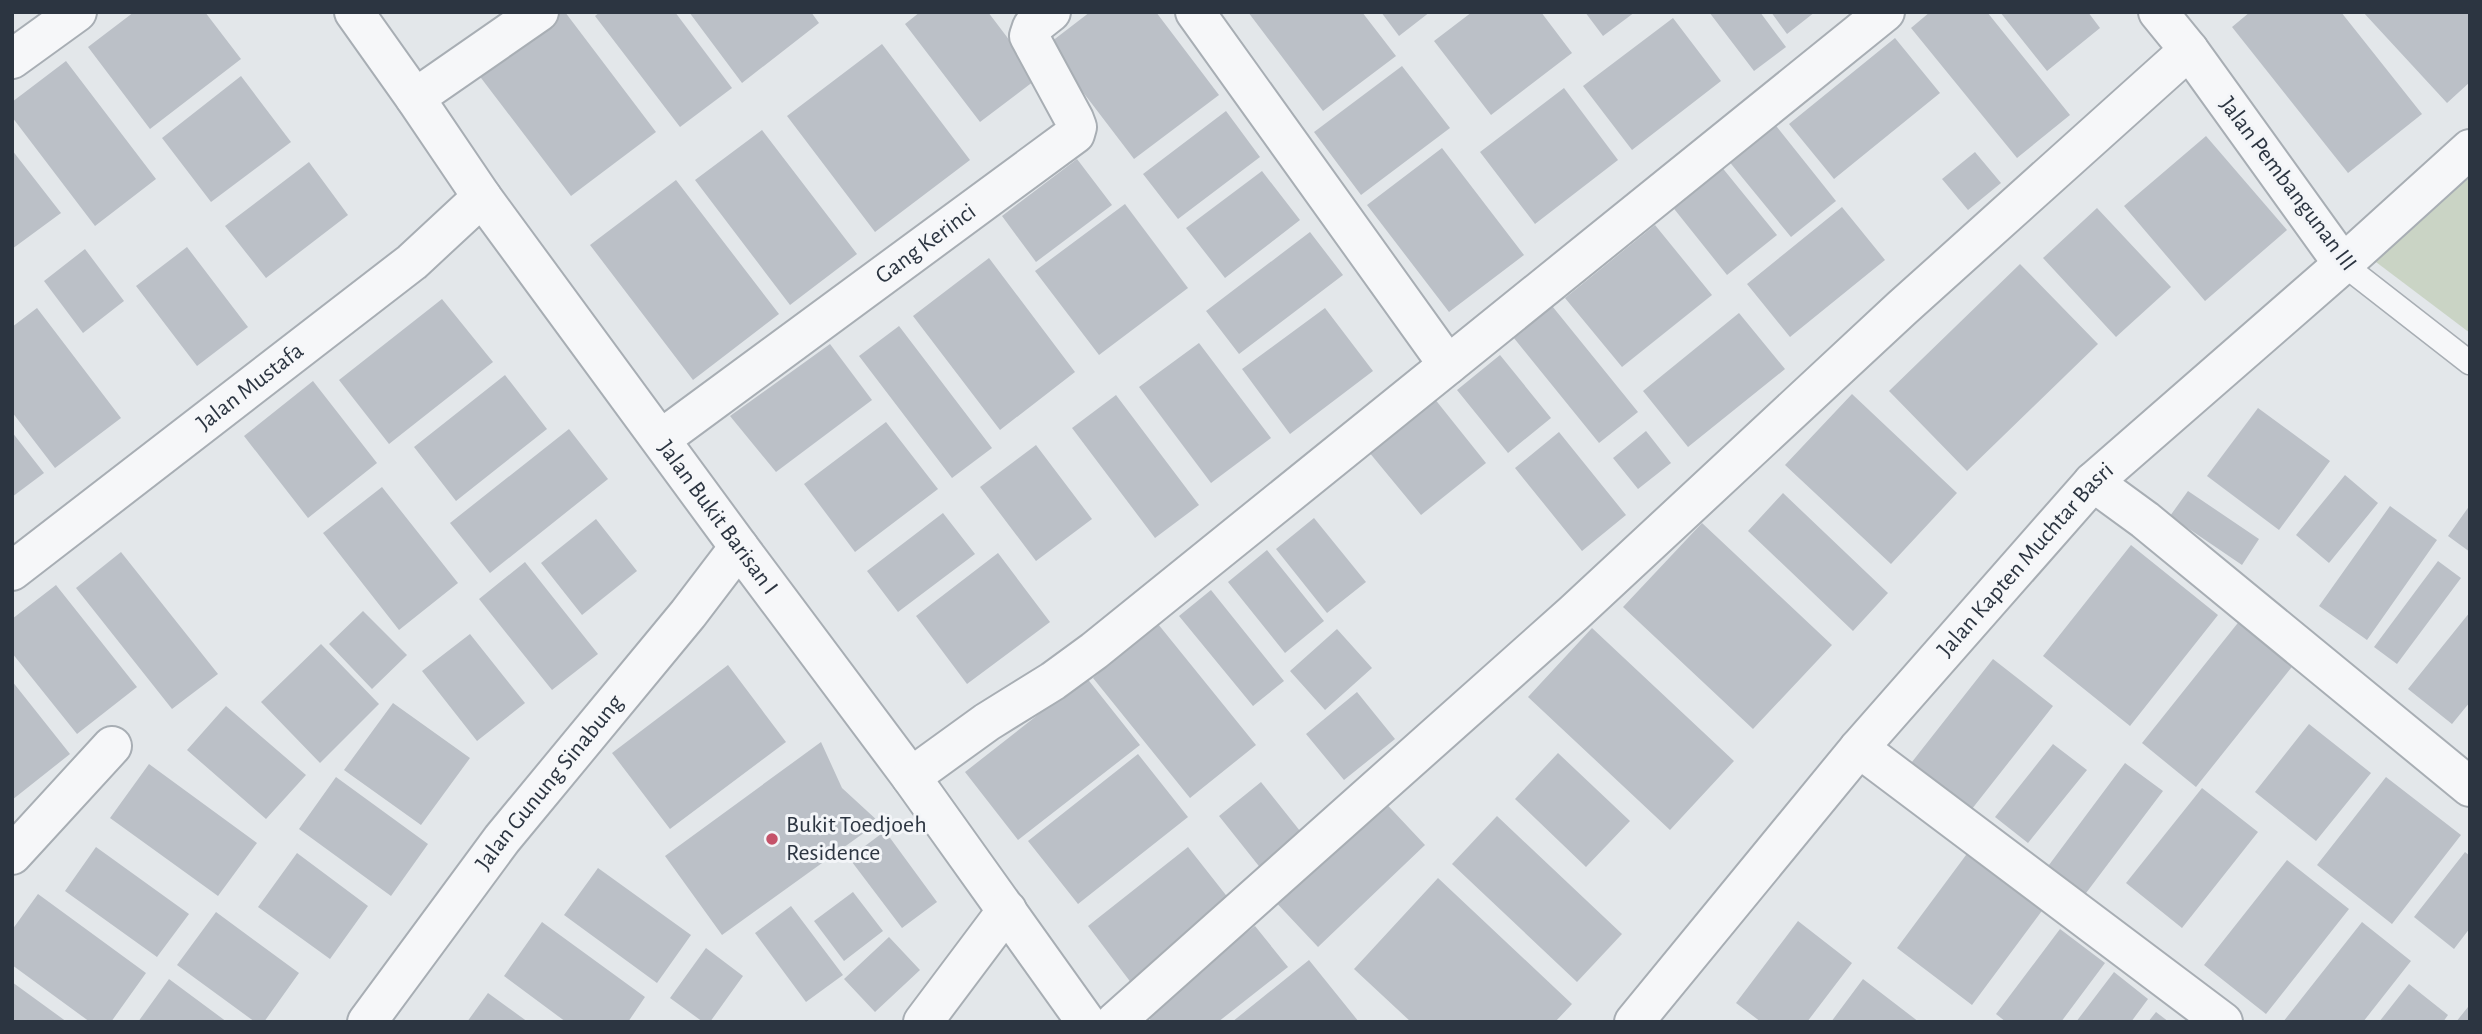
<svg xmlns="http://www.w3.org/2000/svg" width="2482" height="1034" font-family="'Alegreya Sans',sans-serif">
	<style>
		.green { fill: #cad4c5 }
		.building { fill: #bbc0c7 }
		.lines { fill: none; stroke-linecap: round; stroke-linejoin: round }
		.lane-casing { stroke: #a8aeb4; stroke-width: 26 }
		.street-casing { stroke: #a8aeb4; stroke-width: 42 }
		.lane { stroke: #f6f7f9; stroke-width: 23 }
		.street { stroke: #f6f7f9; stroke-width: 38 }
		.poi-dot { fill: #c5536a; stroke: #f3f5f8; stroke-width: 2.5 }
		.labels { text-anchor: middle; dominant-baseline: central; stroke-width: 6; stroke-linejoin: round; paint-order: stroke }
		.street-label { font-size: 24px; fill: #2c3541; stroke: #f3f5f8 }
		.poi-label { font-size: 24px; fill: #2c3541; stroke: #f3f5f8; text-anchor: start }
	</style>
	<rect width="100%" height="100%" fill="#e3e7ea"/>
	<!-- green -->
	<path class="green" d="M2470 170V333L2372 259Z"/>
	<!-- building -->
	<path class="building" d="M134 12H205L241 59 150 129 88 47Z
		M560 12H565L656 132 571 196 478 74Z
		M600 12H675L732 88 680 127 595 16Z
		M689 12H811L819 23 742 83Z
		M920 12H988L1038 78 980 122 905 24Z
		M1090 12H1156L1219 95 1134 159 1047 45Z
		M1248 12H1362L1396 56 1323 111Z
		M1381 12H1430L1399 36Z
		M1472 12H1541L1572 53 1491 115 1434 41Z
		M1585 12H1635L1603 36Z
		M1709 12H1760L1786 47 1754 71Z
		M1771 12H1815L1787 34Z
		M1930 12H1987L2070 115 2017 158 1911 28Z
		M2000 12H2088L2100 28 2047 71Z
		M2250 12H2341L2422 114 2348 173 2232 27Z
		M2363 12H2470V82L2447 103Z
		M1673 18 1721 81 1632 150 1583 86Z
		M1895 38 1940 93 1834 179 1789 124Z
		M882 44 970 160 875 232 787 116Z
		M66 61 156 179 95 226 12 117V102Z
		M1402 66 1450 128 1361 195 1314 132Z
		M241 76 291 142 211 202 162 138Z
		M1564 88 1618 160 1535 224 1480 152Z
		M1226 111 1260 157 1178 219 1143 174Z
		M1769 117 1836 201 1791 237 1723 154Z
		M762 130 857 254 790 305 695 180Z
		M2206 136 2287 230 2205 301 2124 206Z
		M1442 148 1524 255 1449 312 1367 205Z
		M12 150 61 213 12 249Z
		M1975 152 2001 183 1968 210 1942 179Z
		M1077 159 1112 205 1036 262 1002 216Z
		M1716 160 1777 235 1727 275 1667 200Z
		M309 162 348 215 266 278 225 226Z
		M1262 171 1300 220 1225 278 1186 228Z
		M676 180 779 314 693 380 590 245Z
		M1125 204 1188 288 1099 355 1035 271Z
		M1842 207 1885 260 1790 337 1747 284Z
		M2097 208 2171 287 2116 337 2043 258Z
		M1655 225 1712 295 1622 367 1565 298Z
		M1310 232 1343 275 1239 354 1206 311Z
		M187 247 248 327 197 366 136 286Z
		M85 249 124 301 83 333 44 281Z
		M989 258 1075 372 1000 430 913 316Z
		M2020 264 2098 344 1967 471 1889 391Z
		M1544 296 1638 412 1599 443 1505 327Z
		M442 299 493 362 389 444 339 380Z
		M37 308 121 418 55 468 12 412V327Z
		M1325 308 1373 371 1290 434 1242 369Z
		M1739 313 1785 369 1688 447 1643 391Z
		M899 326 992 448 952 478 859 356Z
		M1199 343 1271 438 1211 483 1139 387Z
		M830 344 872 400 776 472 730 416Z
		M1500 355 1551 418 1508 453 1457 390Z
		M505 375 547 429 456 501 414 447Z
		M313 381 377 463 308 518 244 436Z
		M1430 393 1486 463 1421 515 1364 446Z
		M1852 394 1957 493 1891 564 1785 465Z
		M1116 395 1199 505 1155 538 1072 428Z
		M2258 408 2330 461 2279 530 2207 476Z
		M886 422 938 489 855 552 804 484Z
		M569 429 608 479 490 573 450 523Z
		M1646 431 1671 463 1638 489 1613 458Z
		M12 432 44 473 12 497Z
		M1559 432 1626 515 1582 551 1515 468Z
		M1036 445 1092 519 1036 561 980 487Z
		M2345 475 2378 503 2329 563 2296 535Z
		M382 487 458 583 399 630 323 533Z
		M2188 491 2259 539 2242 565 2170 516Z
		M1783 493 1888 593 1853 631 1748 531Z
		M2470 505V552L2448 536Z
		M2390 506 2437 540 2367 640 2319 606Z
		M943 513 975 554 898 612 867 571Z
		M1314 518 1366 582 1327 613 1276 549Z
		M596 519 637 571 582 615 541 563Z
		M1702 523 1832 645 1753 729 1623 607Z
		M2131 545 2218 615 2130 726 2043 656Z
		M1267 550 1324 621 1285 653 1228 582Z
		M121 552 218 674 172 709 76 588Z
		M998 553 1050 622 967 684 916 616Z
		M2438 561 2461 578 2397 664 2374 647Z
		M525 562 598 654 552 690 479 599Z
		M56 585 137 687 77 734 12 653V619Z
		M1211 590 1284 681 1253 706 1179 616Z
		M363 611 407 655 372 689 329 644Z
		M2470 612V702L2452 724 2408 689Z
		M2241 619 2295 663 2196 787 2142 743Z
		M1158 624 1256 745 1190 798 1093 678Z
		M1592 628 1734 761 1670 830 1528 697Z
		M1337 629 1372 668 1325 710 1290 671Z
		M470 634 525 703 477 741 422 671Z
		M321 644 379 704 320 763 261 702Z
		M1993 659 2053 706 1968 814 1908 767Z
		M728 665 786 742 670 829 612 753Z
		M1086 677 1140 745 1018 840 965 772Z
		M12 681 70 754 12 800Z
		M1357 692 1395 739 1344 780 1306 734Z
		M393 703 470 758 421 825 344 770Z
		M226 706 306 775 266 819 187 750Z
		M2309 724 2371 773 2316 841 2255 792Z
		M821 742 842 788 879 822 722 935 665 856Z
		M2053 744 2087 770 2028 843 1995 817Z
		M1558 753 1630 821 1586 867 1515 799Z
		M1138 754 1188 817 1078 904 1028 841Z
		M2125 763 2163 791 2077 905 2040 877Z
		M149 764 257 843 218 896 110 818Z
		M336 777 428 844 391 896 299 829Z
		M2386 777 2461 835 2392 924 2317 865Z
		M1261 782 1308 841 1266 875 1219 816Z
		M2202 788 2258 832 2182 928 2126 883Z
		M1378 795 1425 845 1318 947 1270 896Z
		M1497 816 1622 934 1577 982 1452 864Z
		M885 831 937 902 902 928 849 858Z
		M96 847 189 914 157 957 65 891Z
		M1188 847 1233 904 1132 984 1088 926Z
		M1969 851 2044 908 1972 1005 1897 948Z
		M2465 852 2470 856V928L2454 949 2414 917Z
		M297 853 368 906 330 959 258 907Z
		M2287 860 2349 909 2266 1014 2204 965Z
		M598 868 691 935 657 983 564 915Z
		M1438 878 1572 1004 1555 1022H1411L1354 969Z
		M853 892 883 931 844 961 814 921Z
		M38 894 146 973 111 1022H90L12 965V930Z
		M791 906 843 975 806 1002 755 933Z
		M216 912 299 973 264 1022H255L177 965Z
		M1798 921 1852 963 1807 1022H1761L1736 1003Z
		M542 922 645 997 628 1022H566L504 976Z
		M2362 922 2411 961 2363 1022H2283Z
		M1255 926 1288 967 1218 1022H1152L1144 1012Z
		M2060 929 2105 963 2061 1022H2006L1996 1014Z
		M889 937 920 970 875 1012 844 979Z
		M706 948 743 976 710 1022H703L670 998Z
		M1309 960 1359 1022H1232Z
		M2114 972 2148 999 2131 1022H2076Z
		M169 979 227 1022H138Z
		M1863 979 1919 1022H1831Z
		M12 982 67 1022H12Z
		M2409 984 2448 1015 2443 1022H2379Z
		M488 993 528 1022H467Z
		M2468 1007 2470 1009V1022H2456Z
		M2156 1012 2169 1022H2148Z"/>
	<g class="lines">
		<defs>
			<path id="lane" d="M2343 264 2470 363"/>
			<g id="street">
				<path id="s1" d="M354 12 415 98 482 197 739 547 911 777 1086 1022"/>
				<path d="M1195 12 1448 365"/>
				<path d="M2158 12 2189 50 2343 264"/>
				<path d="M12 59 77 12"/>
				<path d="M415 98 539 12"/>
				<path id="s2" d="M661 439 1075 134 1077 127 1074 119 1029 36 1032 27 1051 12"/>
				<path d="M2093 482 2145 520 2470 787"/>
				<path id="s3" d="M12 571 412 262 482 197"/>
				<path d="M1859 748 2223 1022"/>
				<path d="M911 777 987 722 1053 681 1094 651 1885 12"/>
				<path d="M12 855 112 746"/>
				<path id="s4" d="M367 1022 502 839 688 614 739 547"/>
				<path d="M923 1022 1007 910"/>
				<path d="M1115 1022 1574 613 1902 308 2189 50"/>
				<path id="s5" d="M1634 1022 1859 748 2093 482 2343 264 2470 149"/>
			</g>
		</defs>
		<!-- lane casing -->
		<use href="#lane" class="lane-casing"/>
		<!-- street casing -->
		<use href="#street" class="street-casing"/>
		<!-- lane -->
		<use href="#lane" class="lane"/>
		<!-- street -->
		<use href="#street" class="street"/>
	</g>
	<!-- markers -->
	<circle class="poi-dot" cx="772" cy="839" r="7"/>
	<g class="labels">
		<!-- street labels -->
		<g class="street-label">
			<text transform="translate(2288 184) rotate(53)">Jalan Pembangunan III</text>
			<text stroke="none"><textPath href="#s2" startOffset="329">Gang Kerinci</textPath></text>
			<text stroke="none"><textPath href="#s3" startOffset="301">Jalan Mustafa</textPath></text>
			<text stroke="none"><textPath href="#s1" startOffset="623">Jalan Bukit Barisan I</textPath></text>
			<text stroke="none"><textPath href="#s5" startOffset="606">Jalan Kapten Muchtar Basri</textPath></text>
			<text stroke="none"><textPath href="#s4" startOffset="301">Jalan Gunung Sinabung</textPath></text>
		</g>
		<!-- poi labels -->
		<g class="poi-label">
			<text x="786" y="825">Bukit Toedjoeh<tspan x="786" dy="28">Residence</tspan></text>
		</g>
	</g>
	<!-- border -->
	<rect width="2482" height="1034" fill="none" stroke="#2c3541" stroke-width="28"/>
</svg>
